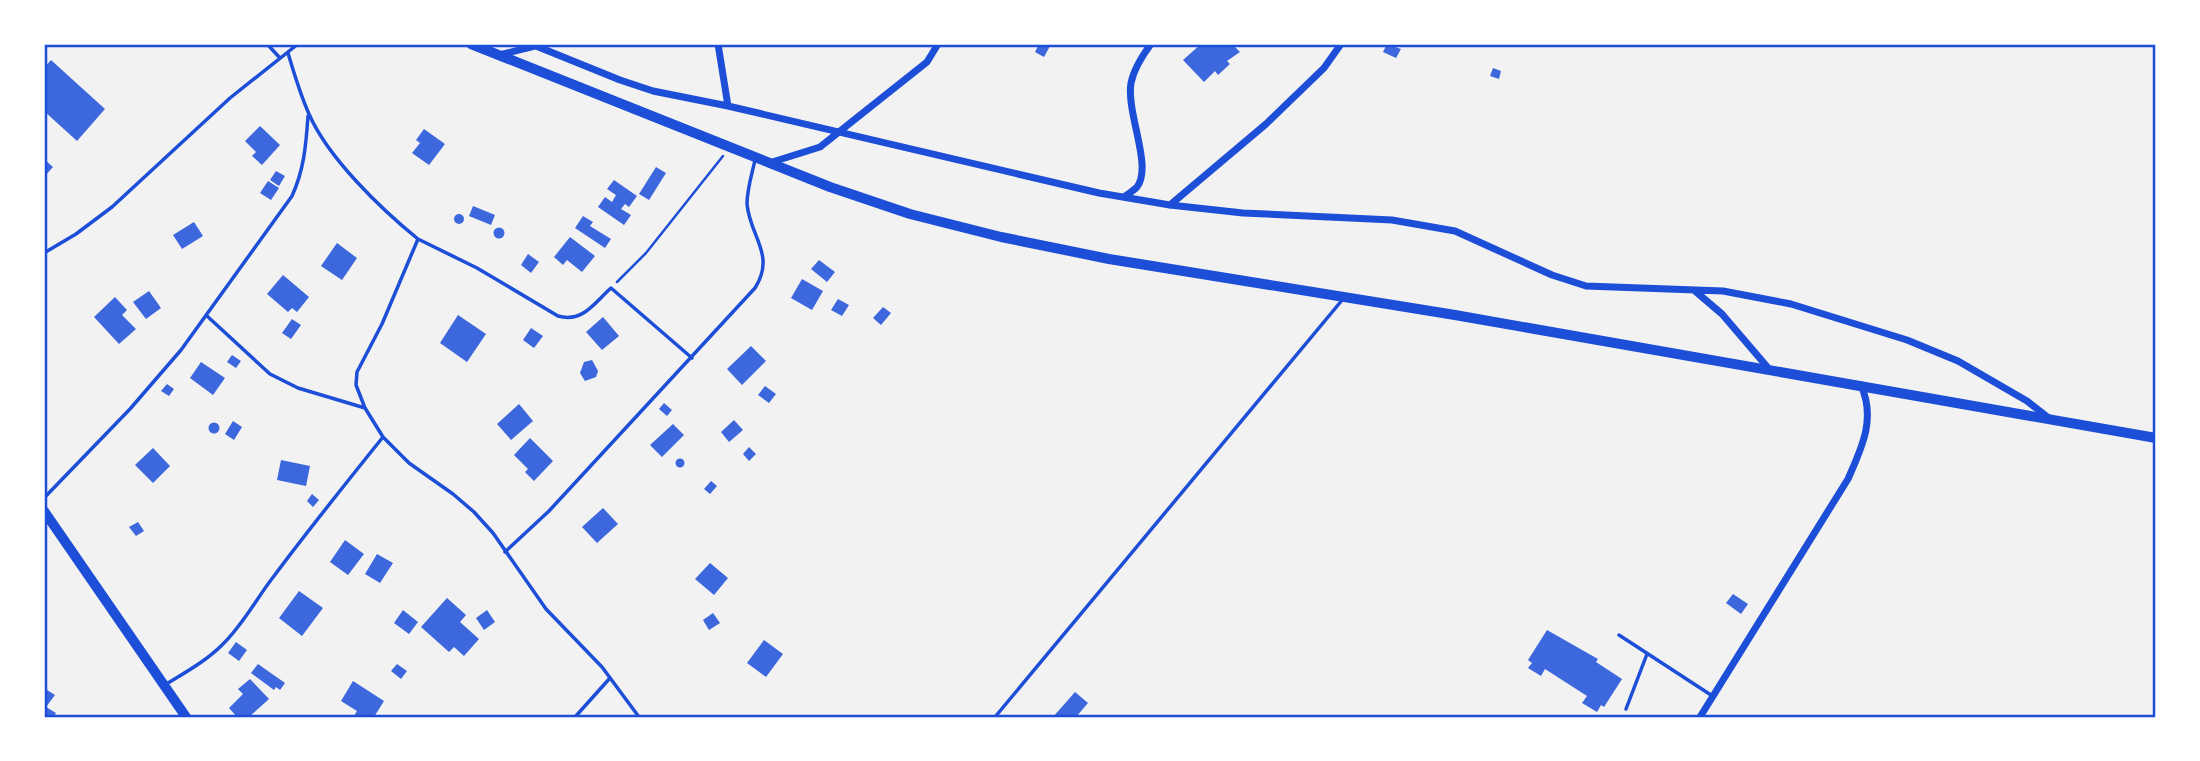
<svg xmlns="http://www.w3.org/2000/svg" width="2200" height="761" font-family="'Sofia Sans Condensed',sans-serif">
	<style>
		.building { fill: #3d67dc }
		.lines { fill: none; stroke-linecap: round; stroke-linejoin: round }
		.path { stroke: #1d4ed8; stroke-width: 2.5 }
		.service { stroke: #1d4ed8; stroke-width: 3.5 }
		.minor { stroke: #1d4ed8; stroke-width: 7 }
		.secondary { stroke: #1d4ed8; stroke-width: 10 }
		.neatline { fill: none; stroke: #1d4ed8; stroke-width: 2.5 }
	</style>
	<rect width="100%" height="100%" fill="#f2f2f2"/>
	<!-- building -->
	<path class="building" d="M1039 44 1050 46 1044 57 1035 52Z
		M1201 44H1232L1240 52 1227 61 1230 64 1218 75 1215 71 1204 82 1183 60Z
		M1387 44 1401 49 1396 58 1383 52Z
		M51 60 105 109 77 141 44 111V68Z
		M1493 68 1501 71 1499 79 1490 76Z
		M260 126 280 145 262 165 252 156 256 152 245 141Z
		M424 129 445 144 429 165 412 153 420 143 416 140Z
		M44 159 53 167 44 177Z
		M656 167 666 173 649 200 639 194Z
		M276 171 285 176 279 186 270 180Z
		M614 180 637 196 629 207 625 204 621 209 631 215 624 225 598 207 605 197 612 202 616 195 607 189Z
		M268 181 279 188 271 200 260 193Z
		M473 206 495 215 491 225 469 216Z
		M454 219a5 5 0 1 1 10 0a5 5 0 1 1-10 0Z
		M583 216 593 222 590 226 611 239 605 248 575 228Z
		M194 222 203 236 182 249 173 235Z
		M493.5 233a5.5 5.5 0 1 1 11 0a5.5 5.5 0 1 1-11 0Z
		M570 237 595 256 582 272 567 260 563 265 554 257Z
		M337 243 357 258 342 280 321 266Z
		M528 254 539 262 531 273 521 265Z
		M819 260 835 272 827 282 811 269Z
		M283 275 309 297 297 312 292 308 288 312 267 294Z
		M802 279 823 291 812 310 791 298Z
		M149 291 161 308 146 319 133 302Z
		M115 297 127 310 122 315 136 329 119 344 94 317Z
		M838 299 849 305 842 316 831 310Z
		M883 307 891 313 881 325 873 318Z
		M458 315 486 334 467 362 440 343Z
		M603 317 619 336 602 350 586 332Z
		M292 319 301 325 291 339 282 333Z
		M531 328 543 336 534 348 523 340Z
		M751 346 766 361 742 385 727 369Z
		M232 355 241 361 236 368 227 362Z
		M592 360 598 371 596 377 585 381 580 373 584 362Z
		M201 362 225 378 213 395 190 378Z
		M167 384 174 389 169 396 161 391Z
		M765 386 776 394 769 403 758 395Z
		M664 403 672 410 667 416 659 409Z
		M519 404 533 421 511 440 497 424Z
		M734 420 743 430 729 442 721 432Z
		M233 421 242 427 234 440 225 434Z
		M208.5 428a5.5 5.5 0 1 1 11 0a5.5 5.5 0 1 1-11 0Z
		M673 424 684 435 662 457 650 445Z
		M530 438 553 461 534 481 525 472 528 469 514 455Z
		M749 447 756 454 749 461 743 454Z
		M153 448 170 466 153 483 135 465Z
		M675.5 463a4.5 4.5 0 1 1 9 0a4.5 4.5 0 1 1-9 0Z
		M281 460 310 466 306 486 277 480Z
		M711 481 717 486 710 494 704 489Z
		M312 494 319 500 313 507 307 501Z
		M603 508 618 524 597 543 582 527Z
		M138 522 144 531 136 536 129 527Z
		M345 540 364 554 348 575 330 562Z
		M377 554 393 563 380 583 365 574Z
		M710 563 728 578 714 595 695 579Z
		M299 591 323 608 302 636 279 618Z
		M1733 594 1748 604 1741 614 1726 603Z
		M447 598 466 615 460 622 479 639 464 656 454 647 449 652 421 627Z
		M403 610 418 622 409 634 394 623Z
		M487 610 495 622 484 630 476 618Z
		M713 613 720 623 709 630 703 620Z
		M1547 630 1598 659 1596 662 1622 679 1604 707 1601 705 1597 712 1582 703 1587 696 1545 669 1541 676 1528 668 1532 663 1528 660Z
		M764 640 783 654 766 677 747 663Z
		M236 642 247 650 239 661 228 653Z
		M258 664 285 683 280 690 276 687 274 690 251 673Z
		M397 664 407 671 401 679 391 671Z
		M250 679 269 699 249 717H237L229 708 243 694 238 689Z
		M353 681 384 701 374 717H356L354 716 357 711 341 701Z
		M47 690 55 695 46 707 56 713 53 717 44 714V694Z
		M1075 692 1088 703 1076 717H1053Z"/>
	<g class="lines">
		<!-- path -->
		<path class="path" d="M617 282 646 253 723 156"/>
		<!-- service -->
		<path class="service" d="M267 44 280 58
			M288 53C294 73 300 94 309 114 328 158 381 209 418 239L382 324 357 372 356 385 365 408 383 437 409 463 453 494 474 512 493 533 546 609 602 667 639 717
			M418 239 477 268 558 316C583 323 594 303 611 288L692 358
			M44 253 76 234 112 207 230 98 298 44
			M207 316 270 374 298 388 365 408
			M44 498 130 409 181 350 292 196C304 170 306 145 308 116
			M505 552 549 511 755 288C776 255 750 237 747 204 747 189 752 174 755 160
			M1619 635 1714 697
			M165 685C184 673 205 662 222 645 243 625 256 599 274 576 309 529 346 483 383 437
			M1626 709 1647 654
			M575 717 610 678
			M995 717 1343 299"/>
		<!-- minor -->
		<path class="minor" d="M531 44 620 80 653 91 728 106 1099 193 1170 205 1243 213 1392 220 1455 231 1552 275 1586 286 1723 291 1791 304 1907 340 1958 361 2027 401 2050 419
			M718 44 728 106
			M499 55 535 46
			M769 163 820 147 927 62 938 44
			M1124 197C1128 194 1133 191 1137 187 1153 166 1126 113 1131 83 1134 68 1142 56 1151 44
			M1170 205 1266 124 1324 68 1341 44
			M1695 291 1722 314 1769 369
			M1700 717 1848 479C1862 447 1876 419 1861 385"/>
		<!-- secondary -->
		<path class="secondary" d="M471 44 830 187 910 214 1001 237 1109 259 1455 315 2156 438
			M44 511 186 717"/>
	</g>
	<!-- border -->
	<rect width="2200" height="761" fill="none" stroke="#ffffff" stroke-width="91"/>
	<rect x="46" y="46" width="2108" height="670" class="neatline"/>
</svg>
